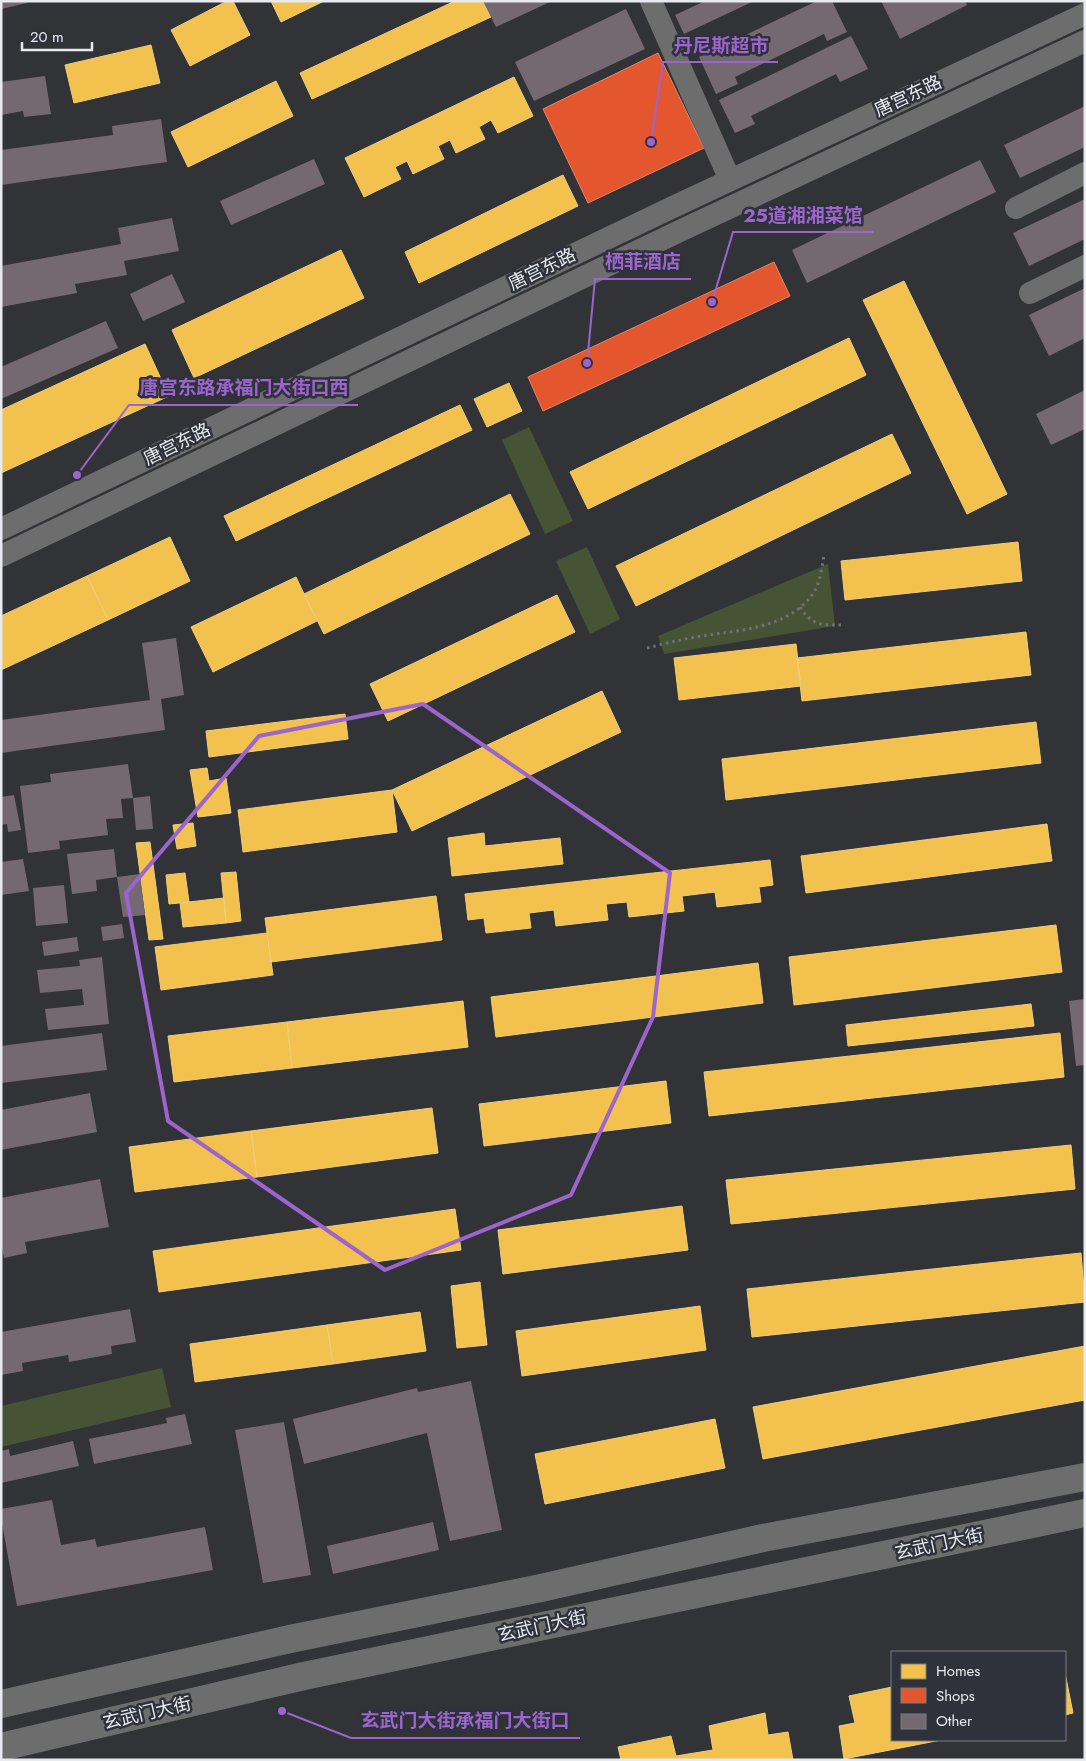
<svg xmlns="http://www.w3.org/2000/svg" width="1086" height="1761" font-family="Jost,'Noto Sans SC',sans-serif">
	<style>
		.green { fill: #475335 }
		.homes { fill: #f2c14e; stroke: #efcd7e }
		.shops { fill: #e4572e; stroke: #e58368 }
		.building { fill: #756971 }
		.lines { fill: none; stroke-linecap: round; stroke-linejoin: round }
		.path { stroke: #717172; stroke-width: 3; stroke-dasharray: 2.5 4; stroke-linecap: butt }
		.minor { stroke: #6e6d6d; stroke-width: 22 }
		.major { stroke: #6e6d6e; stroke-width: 28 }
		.marked { fill: none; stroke: #9c65cd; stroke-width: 4; stroke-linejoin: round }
		.labels { text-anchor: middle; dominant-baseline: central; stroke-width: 5; stroke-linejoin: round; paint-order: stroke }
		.street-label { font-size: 18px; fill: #e8eaef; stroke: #2f323a }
		.leader { fill: none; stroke: #9c65cd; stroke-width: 2 }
		.callout-dot { fill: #9c65cd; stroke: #2f323a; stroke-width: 2 }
		.callout-label { font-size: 19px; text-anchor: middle; font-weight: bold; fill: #9c65cd; stroke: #2f323a; stroke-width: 5; stroke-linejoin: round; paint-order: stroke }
	</style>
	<rect width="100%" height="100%" fill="#323337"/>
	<!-- green -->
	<path class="green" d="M529 427 573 521 545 534 502 440Z
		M587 547 620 619 590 634 556 561Z
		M828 564 835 626 664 654 658 636Z
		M162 1368 171 1407 1 1447V1406Z"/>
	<!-- homes -->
	<path class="homes" d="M227 1H233L250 35 190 66 171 30Z
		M271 1H324L281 22Z
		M455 1H483L491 17 312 99 300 73Z
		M151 45 160 83 74 103 65 65Z
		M514 77 533 116 498 133 491 120 479 127 485 139 456 153 450 140 438 146 444 159 413 174 407 161 395 167 401 179 364 197 345 158Z
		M276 81 293 116 188 167 171 132Z
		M563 175 578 206 419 283 405 252Z
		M341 250 364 298 194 378 172 330Z
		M904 281 1007 494 967 514 863 300Z
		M849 338 866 375 588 509 570 472Z
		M145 344 169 396 1 473V410Z
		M509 383 522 411 487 427 474 399Z
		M460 405 472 430 236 541 224 516Z
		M892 434 911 473 636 606 616 566Z
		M510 494 530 534 324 634 304 594Z
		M170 537 190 581 108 620 87 576Z
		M1018 542 1022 581 845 600 841 561Z
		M87 576 108 620 1 670V616Z
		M296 577 317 621 213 672 191 627Z
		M557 595 575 632 388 721 370 684Z
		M1026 632 1031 675 802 701 797 658Z
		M796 644 801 686 679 700 674 658Z
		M602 691 621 732 412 831 392 790Z
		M345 714 348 739 209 757 206 731Z
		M1036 722 1041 763 726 800 722 759Z
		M207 768 209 781 226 778 231 813 198 817 190 770Z
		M392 790 397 832 243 852 238 810Z
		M193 823 196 846 177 849 173 825Z
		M1047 824 1052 861 806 893 801 856Z
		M484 833 485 846 560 838 563 864 452 876 448 838Z
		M150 842 163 939 149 940 136 843Z
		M770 860 773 885 759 887 761 902 717 907 715 892 682 896 684 911 629 917 627 902 606 904 608 920 556 926 554 910 529 913 531 928 486 933 484 918 468 920 465 894Z
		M236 872 241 921 226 923 221 873Z
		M185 873 189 902 169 904 166 875Z
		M436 896 442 940 271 962 265 918Z
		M224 898 226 923 183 927 180 903Z
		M1056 925 1062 972 794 1005 789 957Z
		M267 933 273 975 161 990 155 947Z
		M758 963 763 1003 496 1037 491 997Z
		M463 1001 468 1047 292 1068 287 1022Z
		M1031 1004 1034 1026 848 1046 846 1025Z
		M287 1022 292 1068 174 1082 168 1036Z
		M1060 1033 1064 1077 709 1116 704 1072Z
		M666 1081 671 1123 484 1146 479 1104Z
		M432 1108 438 1153 257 1177 251 1131Z
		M251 1131 257 1177 135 1192 129 1147Z
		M1071 1145 1075 1189 731 1224 726 1180Z
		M682 1206 688 1250 503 1274 498 1230Z
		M455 1209 461 1250 159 1292 153 1251Z
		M1081 1253 1085 1302 752 1337 747 1289Z
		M480 1282 487 1345 457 1348 451 1286Z
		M700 1306 706 1350 522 1376 516 1331Z
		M420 1312 426 1351 333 1364 327 1325Z
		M327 1325 333 1364 195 1382 190 1344Z
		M1085 1346V1400L763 1459 753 1407Z
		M715 1419 725 1468 545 1504 535 1454Z
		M1065 1673 1073 1713 1065 1715Z
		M892 1687V1740H941L844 1759 839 1726 855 1723 849 1696Z
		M765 1713 768 1735 788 1732 793 1760H621L618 1747 671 1736 676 1756 713 1750 709 1726Z"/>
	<!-- shops -->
	<path class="shops" d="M658 53 704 148 588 203 543 109Z
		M774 262 790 296 543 411 528 377Z"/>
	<!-- building -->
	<path class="building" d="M1 1H27V3L1 9Z
		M483 1H552L496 27Z
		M705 1H754L684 34 675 15Z
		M817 1H832L847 32 827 41 824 34 735 77 738 84 716 94 699 57Z
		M881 1H965L967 5 900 39Z
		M626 9 645 49 534 101 515 62Z
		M851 36 868 69 840 82 836 74 751 116 755 124 735 133 719 100Z
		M45 76 51 114 24 117 23 111 1 115V82Z
		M1085 106V147L1020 178 1004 145Z
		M161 119 167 162 1 185V150L113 135 112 126Z
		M314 159 325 184 231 225 220 201Z
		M980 160 996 192 807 283 792 250Z
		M1085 199V239L1029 266 1013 233Z
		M172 218 179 251 124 261 127 275 75 284 77 293 1 307V266L121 244 118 228Z
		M172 274 185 302 143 321 130 294Z
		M1085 288V338L1049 356 1029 315Z
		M106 321 118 348 1 399V367Z
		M1085 390V429L1051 445 1036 414Z
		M176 638 184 695 161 699 165 730 1 753V720L150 700 142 643Z
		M128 764 133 798 150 796 153 829 136 830 133 798 121 799 123 818 106 819 108 835 59 841 60 849 28 853 20 786 51 782 50 774Z
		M14 795 21 830 8 832 7 824 1 825V797Z
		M114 849 117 877 96 880 97 891 72 894 67 854Z
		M23 859 29 891 1 895V862Z
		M140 874 145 915 123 917 117 877Z
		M64 885 68 923 36 926 33 888Z
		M122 924 124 938 103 941 101 927Z
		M77 937 79 951 44 956 42 942Z
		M102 957 109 1024 48 1030 45 1009 84 1005 82 989 40 993 37 970 80 966 79 960Z
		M1085 999V1065L1076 1066 1069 1001Z
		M102 1033 107 1070 1 1083V1046Z
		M90 1093 97 1132 1 1150V1110Z
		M100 1179 109 1227 25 1242 27 1253 4 1258 1 1244V1198Z
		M130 1309 136 1342 111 1346 112 1354 69 1362 68 1355 22 1363 23 1371 1 1375V1332Z
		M471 1381 502 1530 450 1541 427 1433 304 1464 293 1419 417 1388 418 1392Z
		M185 1414 192 1444 94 1464 89 1439 167 1423 166 1418Z
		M284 1422 311 1575 263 1583 235 1430Z
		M73 1441 79 1466 1 1483V1451L9 1449 10 1456Z
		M52 1500 61 1545 95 1539 97 1547 205 1527 213 1570 17 1606 1 1518V1509Z
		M433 1522 439 1550 333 1574 327 1546Z"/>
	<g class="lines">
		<!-- path -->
		<path class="path" d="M800 607C813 626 820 625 843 625
			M647 648C663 644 679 640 696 637 735 630 786 630 812 595 820 584 822 568 824 555"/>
		<!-- minor -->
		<path class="minor" d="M651 1 730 180
			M1016 208 1085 173
			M1030 293 1085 266
			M1 529 673 207 1085 14
			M1 556 684 229 1085 41"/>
		<!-- major -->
		<path class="major" d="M1 1704 290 1639 541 1588 763 1538 1085 1477
			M1 1747 304 1676 1085 1513"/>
	</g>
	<!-- marked area -->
	<path class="marked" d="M423 704 670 873 653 1017 571 1195 385 1270 168 1121 126 893 259 736Z"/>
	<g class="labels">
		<!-- street labels -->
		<g class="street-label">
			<text transform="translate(908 96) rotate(-25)">唐宫东路</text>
			<text transform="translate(542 269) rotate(-26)">唐宫东路</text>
			<text transform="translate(177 444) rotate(-26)">唐宫东路</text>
			<text transform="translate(939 1544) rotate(-12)">玄武门大街</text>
			<text transform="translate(542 1626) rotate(-12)">玄武门大街</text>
			<text transform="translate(147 1713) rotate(-13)">玄武门大街</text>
		</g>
	</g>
	<!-- callouts -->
	<path class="leader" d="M651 142L663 62H778M712 302L733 232H873M587 363L595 279H691M77 475L129 405H358M282 1711L351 1738H580"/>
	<g class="callout-dot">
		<circle cx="651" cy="142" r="5"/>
		<circle cx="712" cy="302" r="5"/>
		<circle cx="587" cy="363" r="5"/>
		<circle cx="77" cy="475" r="5"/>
		<circle cx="282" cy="1711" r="5"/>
	</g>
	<g class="callout-label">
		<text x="721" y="52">丹尼斯超市</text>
		<text x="803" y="222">25道湘湘菜馆</text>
		<text x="643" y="268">栖菲酒店</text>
		<text x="244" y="394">唐宫东路承福门大街口西</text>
		<text x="465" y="1727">玄武门大街承福门大街口</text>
	</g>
	<!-- border -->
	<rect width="1086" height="1761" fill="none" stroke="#e8eaef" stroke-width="5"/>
	<!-- legend -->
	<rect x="891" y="1651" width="175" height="90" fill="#2f323a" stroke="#797c82"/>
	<rect x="901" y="1664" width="25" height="15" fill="#f2c14e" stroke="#797c82"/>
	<text x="936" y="1676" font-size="15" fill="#e8eaef">Homes</text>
	<rect x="901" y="1688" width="25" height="15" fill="#e4572e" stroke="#797c82"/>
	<text x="936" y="1701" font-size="15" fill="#e8eaef">Shops</text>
	<rect x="901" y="1714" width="25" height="15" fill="#756971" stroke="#797c82"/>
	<text x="936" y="1726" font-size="15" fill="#e8eaef">Other</text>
	<!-- scale -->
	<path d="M22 42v8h70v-8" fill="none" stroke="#e8eaef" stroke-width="2.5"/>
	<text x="30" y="42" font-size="15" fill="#e8eaef" stroke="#2f323a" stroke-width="4" paint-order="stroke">20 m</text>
</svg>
